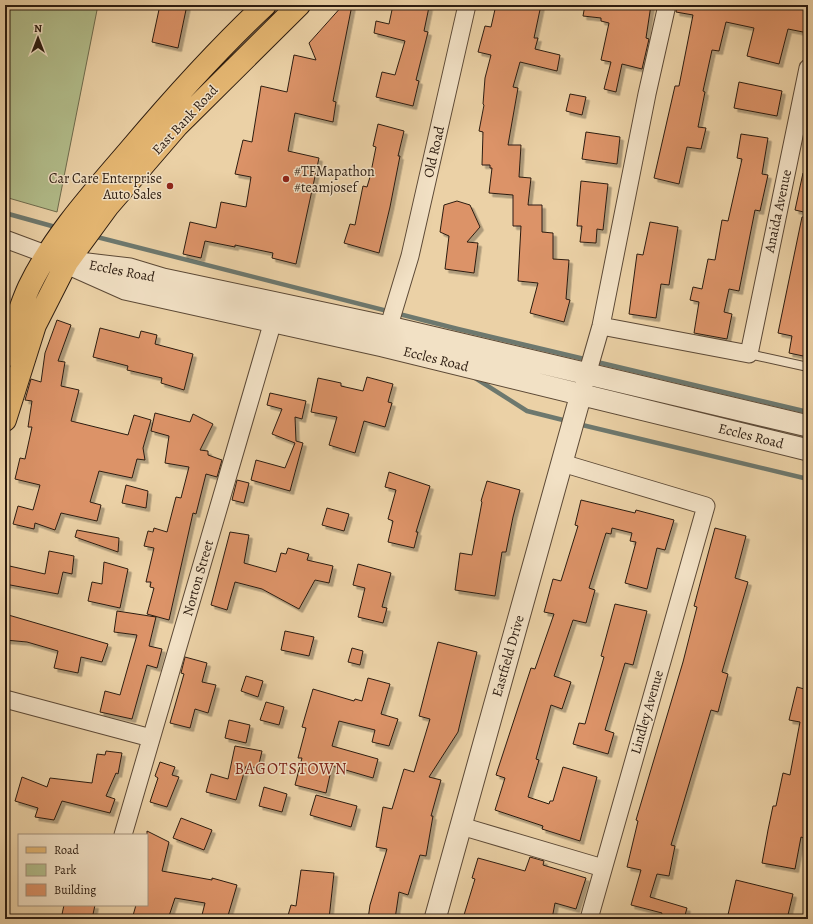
<svg xmlns="http://www.w3.org/2000/svg" width="813" height="924" font-family="Alegreya,serif">
	<style>
		.green { fill: #b2bd8b; stroke: #6f6c4e }
		.lines { fill: none; stroke-linecap: round; stroke-linejoin: round }
		.stream { stroke: #6d786e; stroke-width: 4.5 }
		.building { fill: #dc9368; stroke: #2c1c10; filter: url(#shadow) }
		.service-casing { stroke: #5c4936; stroke-width: 10 }
		.minor-casing { stroke: #5c4936; stroke-width: 19 }
		.tertiary-casing { stroke: #5c4936; stroke-width: 23 }
		.primary-casing { stroke: #2c1c10; stroke-width: 24 }
		.service { stroke: #f2e1c5; stroke-width: 8 }
		.minor { stroke: #f2e1c5; stroke-width: 17 }
		.tertiary { stroke: #f2e1c5; stroke-width: 21 }
		.primary { stroke: #e6b873; stroke-width: 22 }
		.poi-dot { fill: #8f2418; stroke: #f2e1c5; stroke-width: 1.5 }
		.labels { text-anchor: middle; dominant-baseline: central; stroke-width: 3; stroke-linejoin: round; paint-order: stroke }
		.street-label { font-size: 14px; fill: #2c1c10; stroke: #f2e1c5 }
		.poi-label { font-size: 14px; fill: #2c1c10; stroke: #f2e1c5; text-anchor: start }
		.quarter-label { font-size: 16px; letter-spacing: 1px; fill: #7a1f14; stroke: #f2e1c5 }
	</style>
	<defs>
		<filter id="shadow"><feDropShadow dx="3.5" dy="3.5" stdDeviation="0" flood-color="#0004"/></filter>
	</defs>
	<rect width="100%" height="100%" fill="#ebd1a6"/>
	<filter id="stains"><feTurbulence type="fractalNoise" baseFrequency=".005" numOctaves="4"/><feColorMatrix values="0 0 0 0 .2 0 0 0 0 .09 0 0 0 0 .02 0 0 0 .5 -.17"/></filter>
	<radialGradient id="worn" r=".72"><stop offset=".6" stop-color="#630" stop-opacity="0"/><stop offset="1" stop-color="#630" stop-opacity=".3"/></radialGradient>
	<!-- green -->
	<path class="green" d="M5 5H98L57 212 5 197Z"/>
	<g class="lines">
		<!-- stream -->
		<path class="stream" d="M5 213 59 228
			M93 236 458 329 808 412
			M472 376 527 411 567 421
			M578 424 808 479"/>
	</g>
	<!-- building -->
	<path class="building" d="M160 5H187L178 48 152 42Z
		M343 5H352L333 101 336 102 333 122 295 113 288 151 319 158 296 264 272 258 273 253 235 245V247L205 241 201 258 183 254 190 222 216 228 221 202 246 207 251 177 235 174 243 140 252 142 261 86 287 92 294 55 316 60 309 43Z
		M393 5H419L429 7 424 31 428 32 416 80 419 81 413 106 376 97 382 72 395 75 405 41 374 33 376 21 389 24Z
		M496 5H541L534 38H538L535 49 560 55 557 71 520 62 513 87 518 88 508 145H521L519 177 531 178 528 205H542V232L553 233V259L569 260 566 299 570 300 564 322 530 313 538 283 518 281 521 226H513V195L489 193 492 168H490V165H482L483 132 479 131 484 105 483 104 485 78 491 55 478 52 485 26 491 27Z
		M585 5H651L646 38 649 39 642 69 622 64 616 92 604 89 611 62 601 60 609 23 601 21V18L583 16Z
		M677 5H808V33L788 29 779 64 747 56 754 28 726 22 719 51 712 50 703 91 705 92 698 127 706 128 701 149 687 147 679 184 654 178 675 86H679L693 15 676 12Z
		M739 82 782 91 777 116 734 108Z
		M570 94 586 97 582 115 566 111Z
		M378 124 404 131 398 156H400L390 207 379 253 344 243 350 224 355 225 363 186 367 187 370 177 376 147 373 146Z
		M586 132 620 137 617 164 582 159Z
		M741 134 768 138 762 174 768 175 760 211 755 210 739 291 729 289 724 312 732 314 727 339 694 333 699 302 690 300 693 287 702 289 708 259 715 260 722 220 728 221 742 159 737 158Z
		M803 173 808 174V213L795 210Z
		M581 181 608 184 603 230 597 229 596 243 580 242 582 226H577Z
		M457 201 470 205 480 227 467 242 478 243 474 273 445 269 449 236 440 232 444 205Z
		M802 217H808V357L789 353 792 336 778 333Z
		M650 222 678 227 669 285 661 284 656 318 629 314 637 254 643 255Z
		M57 320 71 325 58 361 65 362 61 386 79 390 71 421 128 435 134 415 151 420 143 448 145 460 137 459 132 478 99 471 90 502 101 505 97 521 61 513 55 530 35 523 34 529 13 524 18 506 33 510 40 485 15 479 20 458 25 459 32 427H28L32 401 25 400 31 379 41 382 45 353Z
		M100 328 139 338 141 331 157 335 155 344 193 354 184 390 161 383 162 378 127 370 128 366 93 357Z
		M367 377 393 384 388 402 392 403 385 427 364 421 355 453 329 445 337 417 311 412 318 378 341 383V386L363 391Z
		M270 393 306 401 302 419 295 417 296 441 303 443 290 491 251 480 256 460 285 468 295 443 272 434 282 409 267 405Z
		M155 413 190 422 193 414 213 424 200 450 208 451V455L222 460 217 477 206 474 196 514 193 513 169 620 147 614 154 588 150 587 151 582H146L154 548 144 546 148 531 153 532 154 528 167 532 176 497 181 498 189 467 165 463 169 436 151 431Z
		M389 472 430 486 416 532H418L414 548 388 542 393 521 388 519 396 490 385 487Z
		M237 480 249 483 244 503 232 500Z
		M487 481 520 490 513 517 506 552H502L495 596 455 590 460 553 472 555 482 502 481 501Z
		M126 485 148 491 146 508 122 503Z
		M581 500 635 513 636 510 674 520 665 550 657 548 647 589 625 583 636 542 630 541 632 533 612 528 611 534 606 533 589 588 595 590 586 623 573 620 554 676 571 682 562 709 551 705 536 759 539 760 528 797 549 804 550 801H553L563 767 597 777 580 841 542 829 543 826 495 810 505 778 496 775 531 668 535 669 554 614 544 612 553 579 561 581 578 526 575 525Z
		M327 508 349 514 344 531 322 525Z
		M715 528 746 536 735 578 748 582 722 672 728 674 718 712 711 710 671 845 675 846 669 876 657 874 650 897 687 908 684 919H660L662 913 631 905 641 870 627 867 638 821 636 820 683 662 697 607 694 606Z
		M77 530 119 538 118 552 75 537Z
		M230 532 249 535 244 563 276 572 281 553 286 554 288 548 309 554 307 560 333 566 329 583 315 580 299 609 262 589 235 582 227 610 211 605Z
		M49 551 74 556 72 574 63 572 58 594 5 584V565L45 574Z
		M104 562 128 569 120 608 88 601 92 582 102 584Z
		M358 564 391 573 382 607 387 608 383 623 358 617 365 588 353 585Z
		M615 604 647 611 633 665 625 663 605 730 614 733 608 754 573 744 579 723 585 724 604 657 601 656Z
		M117 611 156 617 149 646 162 649 157 668 147 665 132 719 100 712 105 691 120 695 137 635 114 632Z
		M5 614 108 644 102 662 81 657 78 673 54 668 58 651 27 642 5 640Z
		M285 631 314 637 309 656 281 650Z
		M438 642 477 652 458 732 429 777 441 780 431 816H433L426 856 420 855 408 895 399 892 395 919H368L370 905 387 849 376 847 383 807 392 809 404 769 414 772 430 719 419 716Z
		M352 648 363 651 360 665 348 662Z
		M185 657 207 663 202 682 216 685 208 713 195 709 190 728 170 723 184 674 181 673Z
		M246 676 263 681 258 697 241 691Z
		M368 678 390 684 381 714 398 719 389 746 372 742 375 730 339 721 332 746 378 759 373 778 332 766 326 793 295 785 302 758H298L306 728 302 727 313 689 354 701 355 699 362 701Z
		M797 687 808 690V832L806 839 801 837 795 869 762 863 768 830 773 806H776L783 773 790 775 800 722 789 720Z
		M266 702 284 707 279 725 260 720Z
		M229 720 250 725 246 743 225 738Z
		M235 746 262 751 258 768 246 766 236 800 206 792 211 774 228 779Z
		M106 751 122 753 118 774 116 773 106 796 115 799 110 813 62 801 54 820 35 817 38 808 15 801 22 777 47 787 50 778 92 783 97 754 105 755Z
		M160 762 175 767 172 775 179 777 167 807 150 802 158 778 155 776Z
		M264 787 287 794 282 812 259 806Z
		M316 795 357 806 351 827 310 815Z
		M181 818 212 830 204 850 173 838Z
		M147 831 169 842 162 871 212 880V878L237 885 227 919H201L205 903 175 898 168 919H132L136 905H147Z
		M530 857 544 861 543 865 586 878 576 909 555 903 552 919H475L464 915 475 879 472 878 478 858 525 871Z
		M301 870 334 873 329 919H287L291 905 296 906Z
		M736 880 793 894 787 919H727Z
		M64 905H95L92 919H61Z"/>
	<g class="lines">
		<defs>
			<path id="service" d="M749 354 808 367"/>
			<path id="minor" d="M5 239 48 255
				M601 326 749 354 808 68
				M385 339 410 256 467 5
				M584 385 601 326 647 94 667 5
				M562 463 706 506 589 919
				M5 699 151 738
				M461 826 603 868
				M123 835 273 321"/>
			<path id="tertiary" d="M51 256 125 289 383 346 808 450
				M79 263 130 269 163 279 389 327 808 426
				M435 919 581 394"/>
			<path id="primary" d="M5 356C12 333 19 309 29 287 53 237 93 193 129 151 172 100 217 50 265 5
				M5 420 35 325 67 262 108 206 177 126 299 5"/>
		</defs>
		<!-- service casing -->
		<use href="#service" class="service-casing"/>
		<!-- minor casing -->
		<use href="#minor" class="minor-casing"/>
		<!-- tertiary casing -->
		<use href="#tertiary" class="tertiary-casing"/>
		<!-- primary casing -->
		<use href="#primary" class="primary-casing"/>
		<!-- service -->
		<use href="#service" class="service"/>
		<!-- minor -->
		<use href="#minor" class="minor"/>
		<!-- tertiary -->
		<use href="#tertiary" class="tertiary"/>
		<!-- primary -->
		<use href="#primary" class="primary"/>
	</g>
	<!-- markers -->
	<g class="poi-dot">
		<circle cx="286" cy="179" r="4"/>
		<circle cx="170" cy="186" r="4"/>
	</g>
	<g class="labels">
		<!-- street labels -->
		<g class="street-label">
			<text transform="translate(185 120) rotate(-47)">East Bank Road</text>
			<text transform="translate(434 152) rotate(-77)">Old Road</text>
			<text transform="translate(778 211) rotate(-78)">Anaida Avenue</text>
			<text transform="translate(122 271) rotate(11)">Eccles Road</text>
			<text transform="translate(436 359) rotate(14)">Eccles Road</text>
			<text transform="translate(751 436) rotate(14)">Eccles Road</text>
			<text transform="translate(198 578) rotate(-74)">Norton Street</text>
			<text transform="translate(508 656) rotate(-74)">Eastfield Drive</text>
			<text transform="translate(647 712) rotate(-74)">Lindley Avenue</text>
		</g>
		<!-- poi labels -->
		<g class="poi-label">
			<text x="294" y="171">#TFMapathon<tspan x="294" dy="16">#teamjosef</tspan></text>
			<text x="162" y="178" text-anchor="end">Car Care Enterprise<tspan x="162" dy="16">Auto Sales</tspan></text>
		</g>
		<!-- quarter labels -->
		<g class="quarter-label">
			<text x="291" y="769">BAGOTSTOWN</text>
		</g>
	</g>
	<!-- margin -->
	<rect width="813" height="924" fill="none" stroke="#ebd1a6" stroke-width="20"/>
	<rect x="6" y="6" width="801" height="912" fill="none" stroke="#2c1c10" stroke-width="2"/>
	<rect x="10" y="10" width="793" height="904" fill="none" stroke="#2c1c10"/>
	<!-- legend -->
	<rect x="18" y="834" width="130" height="72" fill="#f2e1c5" stroke="#a3927d"/>
	<rect x="26" y="847" width="20" height="6" fill="#e6b873" stroke="#a3927d"/>
	<text x="54" y="854" font-size="12" fill="#2c1c10">Road</text>
	<rect x="26" y="864" width="20" height="12" fill="#b2bd8b" stroke="#a3927d"/>
	<text x="54" y="874" font-size="12" fill="#2c1c10">Park</text>
	<rect x="26" y="884" width="20" height="12" fill="#dc9368" stroke="#a3927d"/>
	<text x="54" y="894" font-size="12" fill="#2c1c10">Building</text>
	<!-- north arrow -->
	<g transform="translate(38 38)" stroke="#f2e1c5" stroke-width="3" paint-order="stroke">
	<path d="M0-3L7 15L0 10L-7 15Z" fill="#2c1c10"/>
	<text y="-6" font-size="11" font-weight="bold" text-anchor="middle" fill="#2c1c10">N</text>
	</g>
	<rect width="100%" height="100%" filter="url(#stains)"/>
	<rect width="100%" height="100%" fill="url(#worn)"/>
</svg>
